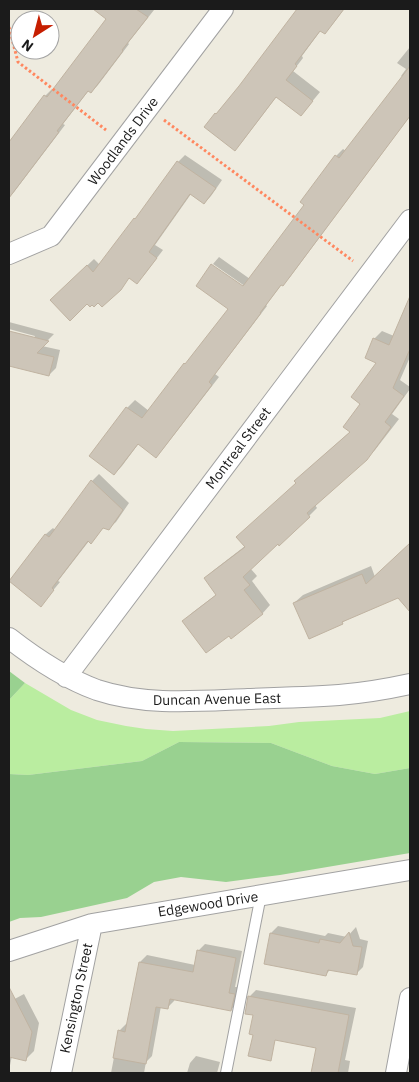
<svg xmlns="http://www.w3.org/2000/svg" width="419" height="1082" font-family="'IBM Plex Sans',sans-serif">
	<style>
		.grass { fill: #baeda0 }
		.forest { fill: #99d190 }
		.shadow { fill: #0003 }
		.building { fill: #cdc5b8; stroke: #c0b3a1 }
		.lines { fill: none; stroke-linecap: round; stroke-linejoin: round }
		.lane-casing { stroke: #a2a2a2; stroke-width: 12 }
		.street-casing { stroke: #a2a2a2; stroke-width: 22 }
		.path { stroke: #ff875f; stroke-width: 3; stroke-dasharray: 2.5 2.5; stroke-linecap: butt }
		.lane { stroke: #fff; stroke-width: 10 }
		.street { stroke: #fff; stroke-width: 20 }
		.labels { text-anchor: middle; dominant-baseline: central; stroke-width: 5; stroke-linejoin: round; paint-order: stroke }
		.street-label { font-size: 14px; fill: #1b1b1b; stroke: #fff }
	</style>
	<rect width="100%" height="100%" fill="#eeebdf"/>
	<!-- grass -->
	<path class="grass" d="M25 683 71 710 97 720 126 726 146 729 173 731 269 726 299 722 380 718 410 711V768L375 774 332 766 271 743 179 742 142 761 28 775 9 774V700Z"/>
	<!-- forest -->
	<path class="forest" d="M9 671 25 683 9 700Z
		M179 742 271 743 332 766 375 774 410 768V853L280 875 226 882 181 877 154 882 127 898 41 917 20 918 9 922V774L28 775 142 761Z"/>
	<!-- shadow -->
	<path class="shadow" d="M115 9H152L154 10 128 43 129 44 98 85 91 92 89 90 63 124 65 125 14 192 9 197V144L45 96 52 89 54 90Z
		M299 9H344L332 25 324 32 321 30 302 56 303 58 293 71 320 92 301 115 277 96 242 142 235 149 216 114 240 87Z
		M410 47V116L290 277 282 284 266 305 267 306 215 374 219 377 163 449 156 457 139 443 122 466 114 474 91 456 127 408 135 400 149 411 249 289 213 264 219 257 250 279 306 205 336 156 343 149 346 151 403 77 401 76 406 69 397 63Z
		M185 155 222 180 211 196 204 203 191 194 155 245 163 250 144 275 130 277 102 305 98 301 87 303 51 300 94 259 100 265 135 219 141 212 178 162Z
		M410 300V357L400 380 410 387V389L392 414 399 419 375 450 315 505 317 508 309 516 279 544 278 542 250 568 257 576 252 581 270 605 262 614 229 634 184 621 192 613 217 594 205 578 214 570 245 546 304 473 351 431 378 363 374 339 382 331 394 336Z
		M9 322 54 334 42 346 60 350 56 368 49 375 9 365V332L34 338 35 336 9 329Z
		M99 474 129 503 116 522 108 529 104 527 91 542 89 541 58 581 60 582 41 605 10 581 46 534 53 528 55 530 92 481Z
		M410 544V607L409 609 398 597 347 619 342 623 294 603 303 595 371 566 375 577Z
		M278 926 325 936 328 933 347 937 356 927 360 939 368 941 363 967 356 974 331 969 326 974 271 933Z
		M205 944 242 951 235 987H241L237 1003 231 1010 175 999 174 1001 167 1008 161 1006 152 1056 146 1062 144 1073H111L119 1031 126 1024 128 1025 140 962 147 955 195 965 198 951Z
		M256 990 356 1008 345 1060 350 1061 348 1073H313L318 1047 254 1014 249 997Z
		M24 994 39 1023 34 1051 26 1059 12 1056 9 1070V1002Z
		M196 1056 220 1062 217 1073H187L190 1063Z"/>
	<!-- building -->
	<path class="building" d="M93 9H136L148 17 122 50 123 51 91 93 88 91 57 131 59 132 9 198V142L44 95 47 97 106 19Z
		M297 9H344L325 34 320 31 295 64 297 66 286 80 313 101 301 116 276 97 235 151 204 127 215 113 216 114 239 86Z
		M410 66V116L283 286 281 285 260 313H261L209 382 212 385 156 458 138 444 114 475 89 456 126 407 142 418 184 363 185 364 228 309 196 286 211 264 243 286 304 205 300 202 335 155 339 158Z
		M177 161 216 188 204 204 190 194 149 252 157 258 137 284 129 278 121 290 102 307 98 303 94 307 92 305 90 307 87 304 70 321 50 300 87 265 93 272 134 218 135 219Z
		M410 296V349L393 388 404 396 385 422 391 427 367 460 307 513 310 517 279 546 278 544 243 577 250 585 244 590 263 614 231 639 229 636 206 653 182 621 216 595 204 578 245 547 236 537 296 483 294 481 350 432 343 427 360 404 351 397 376 363 365 358 373 338 389 345Z
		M9 331 49 341 37 353 54 357 49 376 9 366Z
		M91 480 123 510 109 530 103 528 91 544 88 541 52 588 54 590 41 607 9 581 45 534 49 537Z
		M410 543V612L398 598 342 622 343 624 309 639 293 603 362 574 366 584Z
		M349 932 353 946 362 947 357 975 328 970 326 976 264 964 270 933 319 943 320 939 340 943Z
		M197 950 236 958 229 993 235 994 231 1011 170 999 168 1009 156 1007 146 1064 113 1058 118 1030 125 1032 139 962 193 972Z
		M9 987 32 1032 26 1061 9 1057Z
		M248 996 349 1015 338 1073H311L316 1048 275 1040 271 1061 248 1056 253 1035 249 1034 253 1015 245 1014Z"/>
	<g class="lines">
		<defs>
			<path id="lane" d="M226 1073 261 895"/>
			<path id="street" d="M9 254 51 236 223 9
				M9 638C36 659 64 678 97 690 145 706 198 701 248 699 278 698 309 697 339 695 363 693 387 689 410 684
				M66 677 410 220
				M9 951 92 924 410 870
				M61 1073 92 924
				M396 1073 410 998"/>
		</defs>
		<!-- lane casing -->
		<use href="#lane" class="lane-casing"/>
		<!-- street casing -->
		<use href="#street" class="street-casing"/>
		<!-- path -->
		<path class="path" d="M9 27 18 62 106 130
			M164 120 353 261"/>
		<!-- lane -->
		<use href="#lane" class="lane"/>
		<!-- street -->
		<use href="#street" class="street"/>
	</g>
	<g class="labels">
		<!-- street labels -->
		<g class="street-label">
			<text transform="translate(123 141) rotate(-53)">Woodlands Drive</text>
			<text transform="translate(238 448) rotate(-53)">Montreal Street</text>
			<text transform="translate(217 699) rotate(-1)">Duncan Avenue East</text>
			<text transform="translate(208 904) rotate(-9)">Edgewood Drive</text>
			<text transform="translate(76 998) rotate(-78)">Kensington Street</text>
		</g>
	</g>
	<!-- border -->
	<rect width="419" height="1082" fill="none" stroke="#1b1b1b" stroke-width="20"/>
	<!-- north arrow -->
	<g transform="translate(35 35) rotate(216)"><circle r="24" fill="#ffffff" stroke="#a4a4a4"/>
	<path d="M0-4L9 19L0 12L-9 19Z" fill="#c61e00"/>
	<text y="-8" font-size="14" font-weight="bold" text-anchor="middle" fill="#1b1b1b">N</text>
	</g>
</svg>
